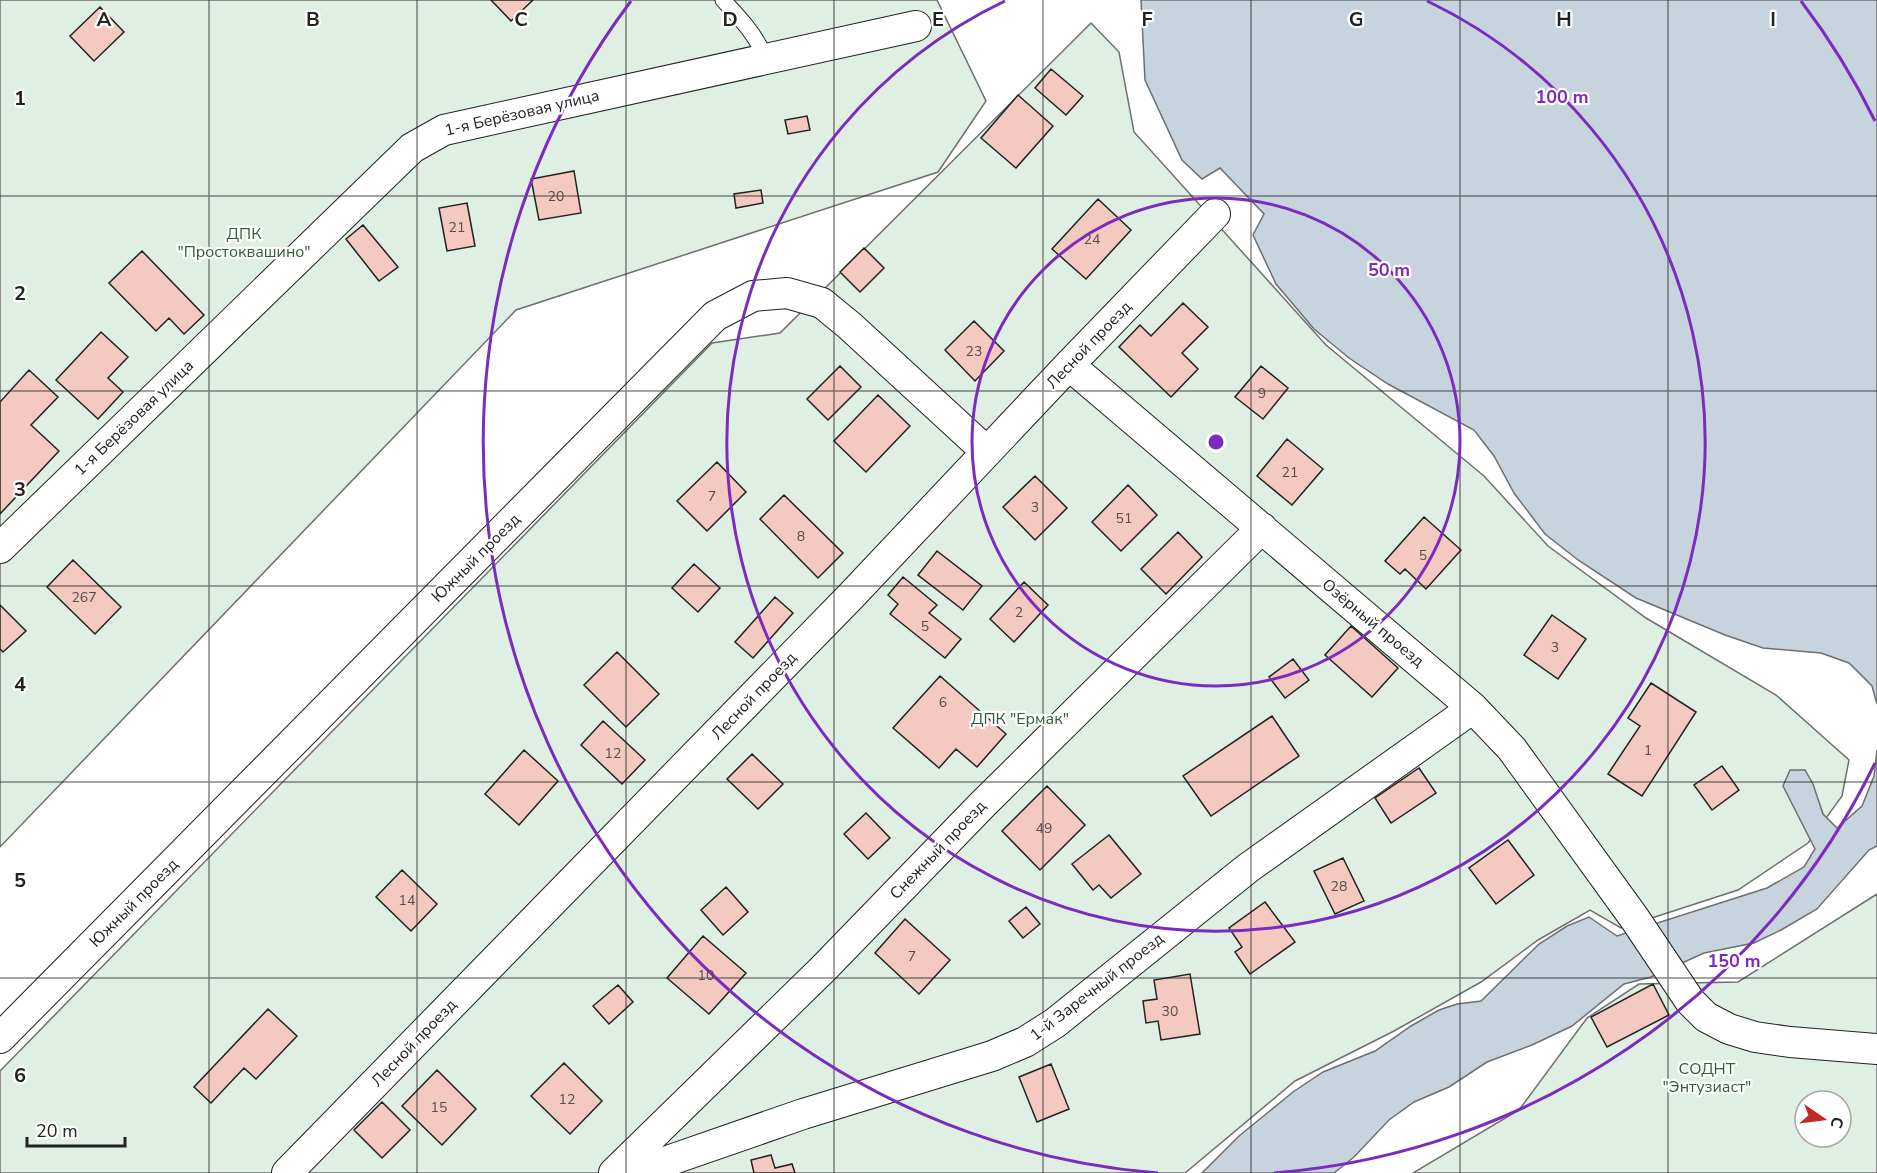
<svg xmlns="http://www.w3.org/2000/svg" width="1877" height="1173" font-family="'Nunito Sans',sans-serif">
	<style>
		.green { fill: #e0efe3; stroke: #6f6f6f; stroke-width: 1.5; fill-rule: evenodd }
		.water { fill: #c7d3dd; stroke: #6f6f6f; stroke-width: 1.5 }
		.building { fill: #f3c9c0; stroke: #222; stroke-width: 1.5 }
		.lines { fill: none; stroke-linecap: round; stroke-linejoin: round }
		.lane-casing { stroke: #222; stroke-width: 17 }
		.street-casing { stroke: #222; stroke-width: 32 }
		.lane { stroke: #fff; stroke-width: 15 }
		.street { stroke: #fff; stroke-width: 30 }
		.grid { fill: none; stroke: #222; stroke-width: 1.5; stroke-opacity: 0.55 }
		.ring { fill: none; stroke: #7b2cbf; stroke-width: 3 }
		.labels { text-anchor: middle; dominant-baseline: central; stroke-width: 4.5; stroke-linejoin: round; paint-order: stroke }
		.number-label { font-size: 14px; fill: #564c4a }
		.street-label { font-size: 16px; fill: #222; stroke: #fff }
		.park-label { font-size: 16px; fill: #2f5e38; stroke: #fff }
		.grid-label { font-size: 20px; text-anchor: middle; font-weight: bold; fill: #222; stroke: #fff; stroke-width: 4.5; stroke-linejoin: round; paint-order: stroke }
		.centre { fill: #7b2cbf; stroke: #fff; stroke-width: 3 }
		.ring-label { font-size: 18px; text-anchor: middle; font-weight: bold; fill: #7b2cbf; stroke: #fff; stroke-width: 4.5; stroke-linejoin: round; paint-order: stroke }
	</style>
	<rect width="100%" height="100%" fill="#fff"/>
	<!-- green -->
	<path class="green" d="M0 0H937L986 101 938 172 516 310 0 847Z
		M1091 23 1119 52 1134 132 1326 345 1484 476 1548 546 1646 618 1776 695 1849 760 1842 796 1808 843 1738 890 1621 928 1590 910 1538 940 1481 982 1394 1031 1295 1081 1185 1173H0V1071L712 343 780 333Z
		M1877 894V1173H1413L1519 1110 1587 1018 1639 984 1738 982ZM1805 1101H1841V1137H1805Z"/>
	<!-- water -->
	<path class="water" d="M1141 0H1877V704L1872 686 1849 663 1821 653 1763 648 1725 635 1636 598 1578 560 1545 534 1514 493 1494 456 1474 430 1388 384 1349 358 1314 329 1276 284 1253 235 1264 214 1220 168 1202 179 1182 160 1145 80Z
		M1877 750V846L1869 850 1817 909 1781 930 1754 943 1704 953 1651 977 1624 984 1572 1026 1532 1045 1487 1062 1449 1087 1414 1102 1389 1120 1354 1157 1334 1173H1202L1239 1136 1293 1092 1323 1072 1375 1051 1411 1026 1439 1010 1457 1004 1481 1001 1539 944 1567 926 1589 917 1617 936 1767 888 1804 867 1815 849 1783 786 1790 770H1805L1813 784 1823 814 1837 828 1862 806 1874 776Z"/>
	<!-- building -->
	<path class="building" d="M491 0H533L511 21Z
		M100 7 124 32 94 61 70 36Z
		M1051 69 1083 96 1066 115 1035 88Z
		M1018 95 1053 126 1016 168 981 138Z
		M807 116 810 130 788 134 785 120Z
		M574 171 581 213 539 220 531 179Z
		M761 190 763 203 736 208 734 194Z
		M1098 199 1131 230 1086 279 1052 249Z
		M467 203 475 246 447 251 439 208Z
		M363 225 398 267 379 281 346 239Z
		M864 248 884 268 860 292 840 272Z
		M142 251 204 315 184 334 169 318 156 331 109 283Z
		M1183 303 1208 327 1182 353 1198 369 1171 397 1119 347 1140 325 1151 336Z
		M974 321 1004 351 975 381 945 350Z
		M101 332 128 357 108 378 123 392 98 419 56 380Z
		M840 366 861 387 828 420 807 399Z
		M1261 366 1288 388 1263 419 1235 397Z
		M29 370 58 397 31 425 59 451 0 514V402Z
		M878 395 910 426 866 472 834 441Z
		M1287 439 1323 469 1292 505 1257 476Z
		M717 462 746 492 707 531 677 501Z
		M1035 476 1067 508 1035 540 1003 507Z
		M1128 485 1157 515 1121 551 1092 522Z
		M784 495 843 553 818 578 760 519Z
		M1424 517 1461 550 1426 589 1405 569 1400 574 1385 561Z
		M1178 532 1202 557 1166 594 1141 569Z
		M937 551 982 586 963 610 918 575Z
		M73 560 121 607 95 634 47 587Z
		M694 564 720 588 698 612 672 588Z
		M903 577 937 605 929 613 961 639 945 658 890 614 898 604 888 595Z
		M1024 582 1048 605 1014 642 990 619Z
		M775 597 793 613 753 658 735 642Z
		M0 605 26 631 3 652 0 649Z
		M1552 615 1586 639 1558 679 1524 655Z
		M1351 626 1398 668 1372 697 1325 655Z
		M617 652 659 694 626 727 584 685Z
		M1293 659 1309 680 1285 698 1269 677Z
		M940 676 1006 734 977 767 956 749 939 768 893 728Z
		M1651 683 1696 712 1642 796 1608 774 1640 726 1628 718Z
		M1272 716 1299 756 1211 816 1183 776Z
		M603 721 645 760 622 784 581 745Z
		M524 750 558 781 519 825 485 794Z
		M752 754 783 784 758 809 727 779Z
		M1722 766 1739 790 1712 810 1694 785Z
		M1419 768 1436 793 1391 823 1375 798Z
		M1047 786 1085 825 1040 870 1002 831Z
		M866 813 890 838 868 859 844 834Z
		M1109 835 1141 874 1111 898 1099 885 1093 890 1072 864Z
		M1508 840 1534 875 1496 904 1469 868Z
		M1343 858 1364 901 1335 914 1314 871Z
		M402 870 437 904 411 931 376 897Z
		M726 887 748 912 723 935 701 910Z
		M1265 902 1295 942 1250 974 1235 952 1242 947 1229 928Z
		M1026 907 1040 924 1023 938 1009 921Z
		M905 919 950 960 919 994 875 953Z
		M703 936 746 973 709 1014 667 978Z
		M1190 974 1200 1034 1161 1040 1158 1021 1146 1023 1143 1001 1157 999 1154 980Z
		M1653 984 1669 1015 1607 1047 1591 1017Z
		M618 985 633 1002 609 1024 593 1006Z
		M268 1009 297 1036 256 1079 244 1068 211 1103 194 1087Z
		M564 1063 602 1101 570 1134 531 1096Z
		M1051 1064 1069 1109 1037 1122 1019 1077Z
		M437 1070 476 1109 442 1145 402 1106Z
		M382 1102 410 1130 382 1158 354 1130Z
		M771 1155 775 1168 792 1164 795 1173H754L751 1160Z"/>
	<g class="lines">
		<defs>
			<path id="lane" d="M723 0C741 19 756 35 766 59"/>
			<path id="street" d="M1069 365 1473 708 1512 749 1635 919 1690 1001 1706 1017 1729 1029 1755 1037 1790 1042 1877 1049
				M0 548 412 148 444 130 916 26
				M0 1038 715 316 753 296 787 293 822 303 850 326 987 452
				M287 1173 851 596 1069 365 1215 214
				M614 1173 823 969 982 805 1262 528
				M633 1173 803 1114 992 1056 1025 1042 1055 1023 1248 868 1473 708"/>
		</defs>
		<!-- lane casing -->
		<use href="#lane" class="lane-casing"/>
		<!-- street casing -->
		<use href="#street" class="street-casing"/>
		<!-- lane -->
		<use href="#lane" class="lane"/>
		<!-- street -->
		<use href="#street" class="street"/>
	</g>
	<!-- grid -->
	<path class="grid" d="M209 0V1173M417 0V1173M626 0V1173M834 0V1173M1043 0V1173M1251 0V1173M1460 0V1173M1668 0V1173M0 196H1877M0 391H1877M0 586H1877M0 782H1877M0 978H1877"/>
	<!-- distance rings -->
	<g class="ring">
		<circle cx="1216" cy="442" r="244"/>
		<path d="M1427 1A489 489 0 1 1 1005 1"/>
		<path d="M1875 763A733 733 0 0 1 1274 1173M1158 1173A733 733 0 0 1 631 1M1801 1A733 733 0 0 1 1875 121"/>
	</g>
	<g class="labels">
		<!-- number labels -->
		<g class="number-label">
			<text x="556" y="196">20</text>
			<text x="457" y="227">21</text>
			<text x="1092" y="239">24</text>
			<text x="974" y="351">23</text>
			<text x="1262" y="393">9</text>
			<text x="1290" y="472">21</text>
			<text x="712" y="496">7</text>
			<text x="1035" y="507">3</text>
			<text x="1124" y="518">51</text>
			<text x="801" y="536">8</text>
			<text x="1423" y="555">5</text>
			<text x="84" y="597">267</text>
			<text x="1019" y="612">2</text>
			<text x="925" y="626">5</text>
			<text x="1555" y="647">3</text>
			<text x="943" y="702">6</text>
			<text x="1648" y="750">1</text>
			<text x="613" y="753">12</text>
			<text x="1044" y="828">49</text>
			<text x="1339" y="886">28</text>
			<text x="407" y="900">14</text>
			<text x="912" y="956">7</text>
			<text x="706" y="975">10</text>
			<text x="1170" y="1011">30</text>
			<text x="567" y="1099">12</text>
			<text x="439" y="1107">15</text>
		</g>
		<!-- street labels -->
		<g class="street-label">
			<text transform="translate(522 113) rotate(-13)">1-я Берёзовая улица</text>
			<text transform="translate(1089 345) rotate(-46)">Лесной проезд</text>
			<text transform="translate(134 418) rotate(-44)">1-я Берёзовая улица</text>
			<text transform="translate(476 558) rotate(-45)">Южный проезд</text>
			<text transform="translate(1373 623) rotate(40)">Озёрный проезд</text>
			<text transform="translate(754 696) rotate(-46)">Лесной проезд</text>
			<text transform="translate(938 850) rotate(-46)">Снежный проезд</text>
			<text transform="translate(134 903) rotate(-45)">Южный проезд</text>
			<text transform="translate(1097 987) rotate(-38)">1-й Заречный проезд</text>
			<text transform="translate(414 1043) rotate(-46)">Лесной проезд</text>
		</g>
		<!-- park labels -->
		<g class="park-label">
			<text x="244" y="234">ДПК<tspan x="244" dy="18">"Простоквашино"</tspan></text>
			<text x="1020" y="719">ДПК "Ермак"</text>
			<text x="1707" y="1069">СОДНТ<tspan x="1707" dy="18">"Энтузиаст"</tspan></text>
		</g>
	</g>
	<g class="grid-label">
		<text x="104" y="26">A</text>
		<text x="313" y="26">B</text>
		<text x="521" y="26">C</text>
		<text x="730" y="26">D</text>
		<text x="938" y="26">E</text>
		<text x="1147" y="26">F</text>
		<text x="1356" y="26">G</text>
		<text x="1564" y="26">H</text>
		<text x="1773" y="26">I</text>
		<text x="20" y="105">1</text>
		<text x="20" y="300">2</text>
		<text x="20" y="496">3</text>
		<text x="20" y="691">4</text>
		<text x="20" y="887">5</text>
		<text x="20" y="1082">6</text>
	</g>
	<circle cx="1216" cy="442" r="9" class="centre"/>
	<g class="ring-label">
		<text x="1562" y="103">100 m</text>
		<text x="1389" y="276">50 m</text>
		<text x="1734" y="967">150 m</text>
	</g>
	<!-- north arrow -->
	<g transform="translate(1823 1119) rotate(104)"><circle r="28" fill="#ffffff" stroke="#a7a7a7" stroke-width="1.5"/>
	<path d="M0-4.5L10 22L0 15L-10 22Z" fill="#c62828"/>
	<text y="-9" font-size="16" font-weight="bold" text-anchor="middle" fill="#222222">С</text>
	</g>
	<!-- scale -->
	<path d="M27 1137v9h98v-9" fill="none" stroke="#222222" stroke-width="3"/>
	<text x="36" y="1137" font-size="18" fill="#222222" stroke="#ffffff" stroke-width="4.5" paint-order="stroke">20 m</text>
</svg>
